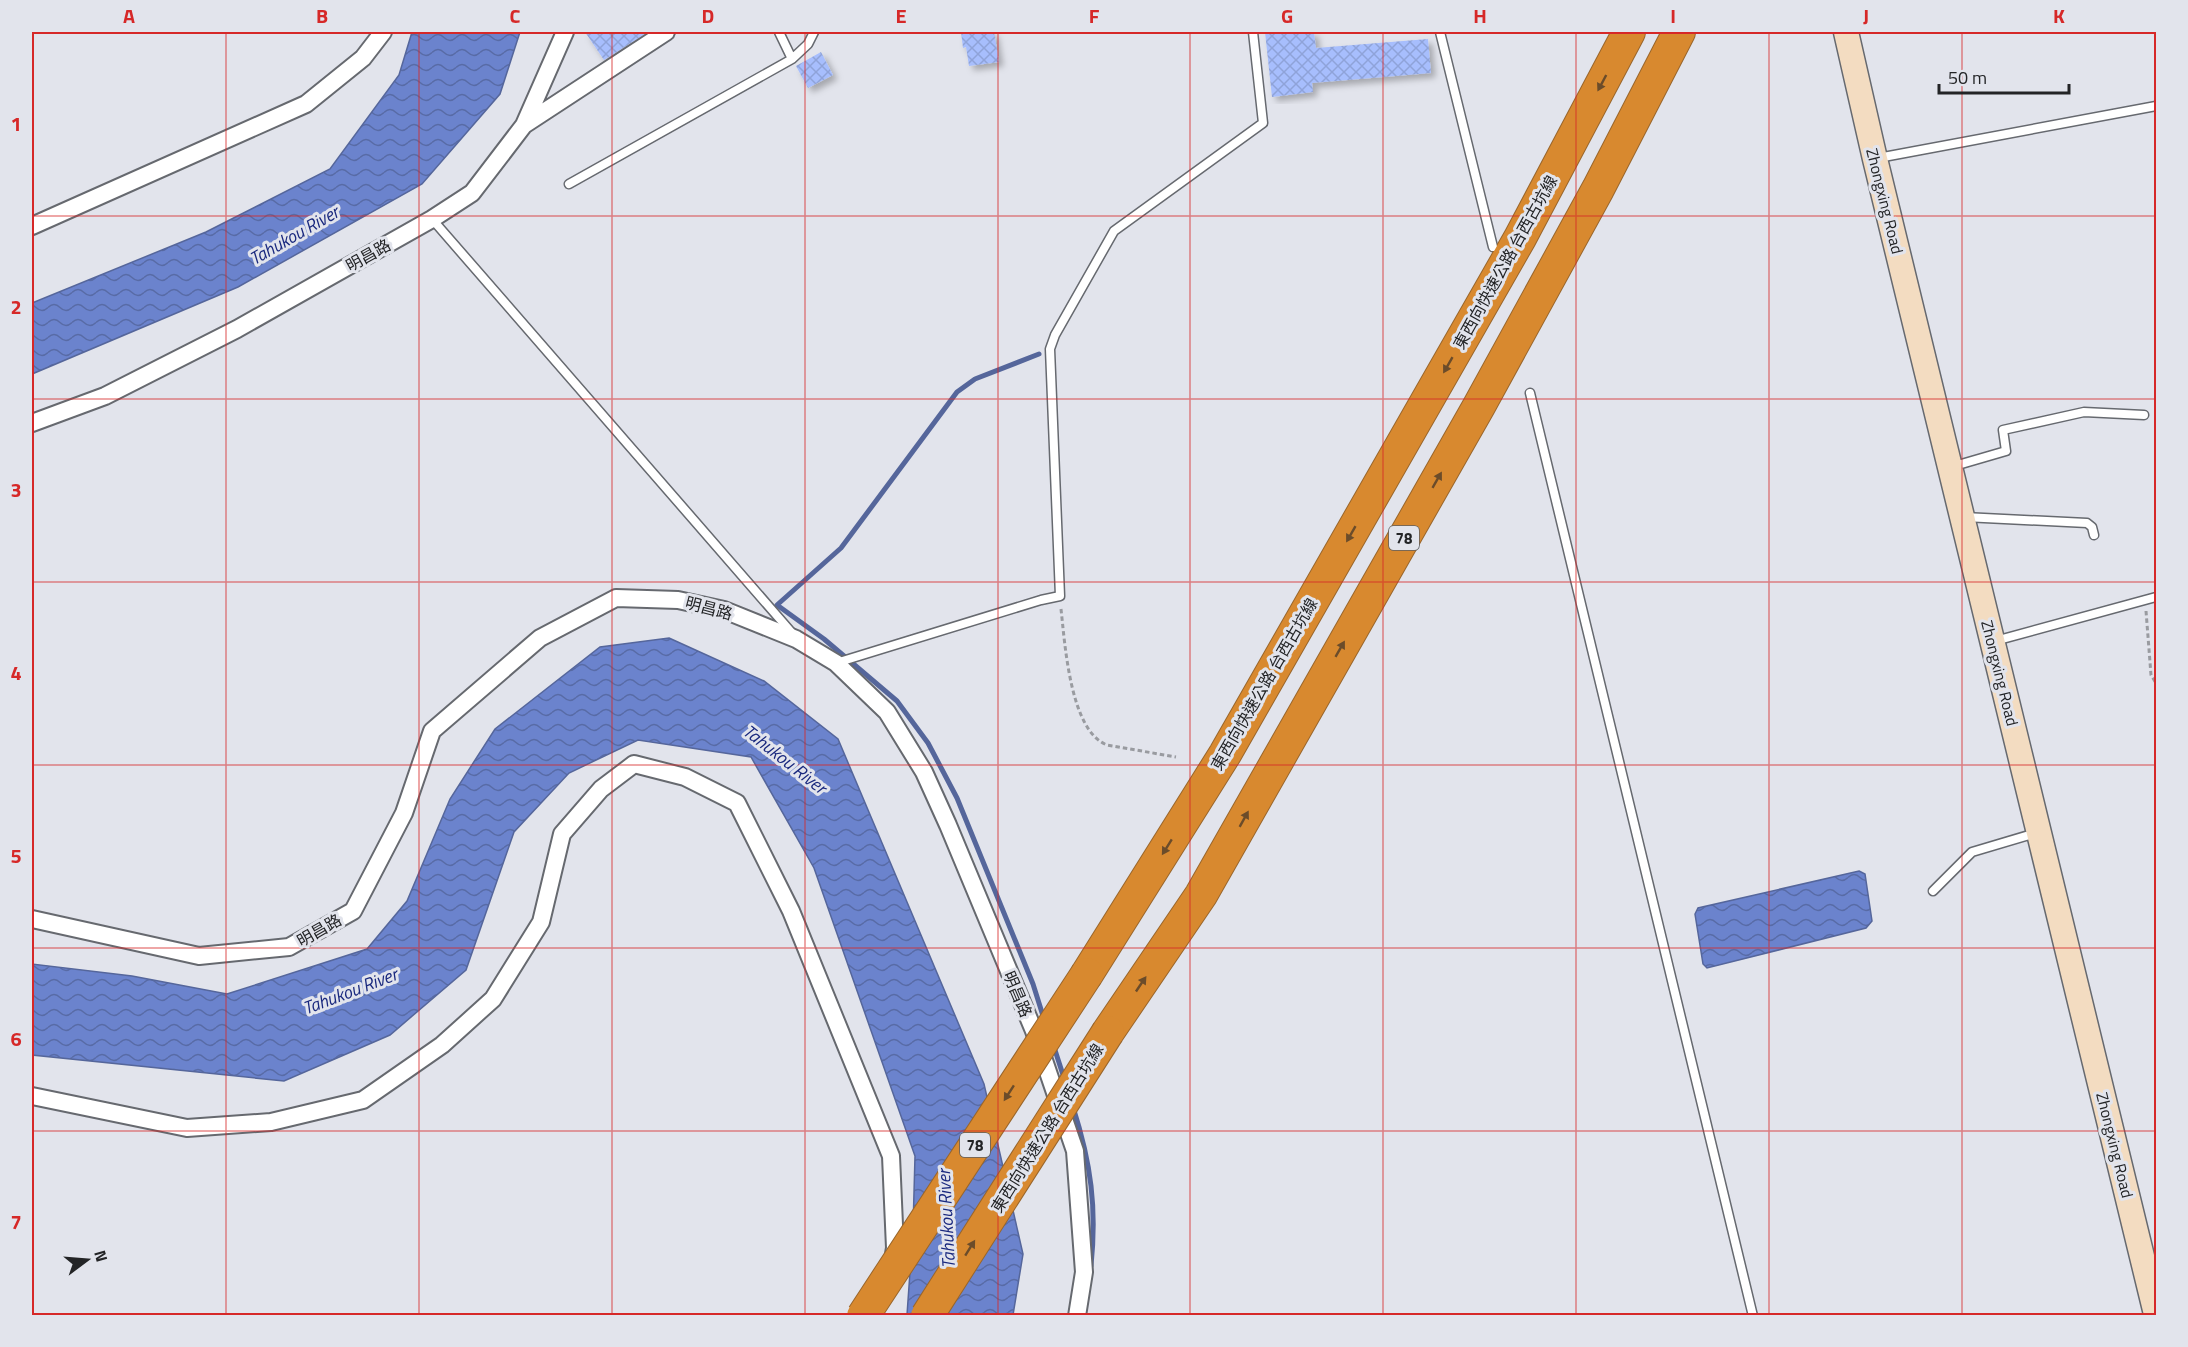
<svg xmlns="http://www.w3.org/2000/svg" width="2188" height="1347" font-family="'Titillium Web','Noto Sans TC',sans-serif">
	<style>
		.water { fill: url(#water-waves); stroke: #55669b; stroke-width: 1.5 }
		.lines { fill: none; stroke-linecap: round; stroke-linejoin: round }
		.stream { stroke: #55669b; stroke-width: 5 }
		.building { fill: url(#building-cross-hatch); filter: url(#shadow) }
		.lane-casing { stroke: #66696f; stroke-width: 11 }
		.street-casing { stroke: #66696f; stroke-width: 20 }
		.secondary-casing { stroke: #66696f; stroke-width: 27 }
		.highway-casing { stroke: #99662c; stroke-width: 34 }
		.path { stroke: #999ba0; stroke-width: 3; stroke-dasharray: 4.5 3; stroke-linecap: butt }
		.lane { stroke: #fff; stroke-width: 8 }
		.street { stroke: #fff; stroke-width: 16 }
		.secondary { stroke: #f3dcc1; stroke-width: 24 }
		.highway { stroke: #d8892f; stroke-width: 32 }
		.highway-bridge-casing { stroke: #99662c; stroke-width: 34; stroke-linecap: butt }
		.highway-bridge { stroke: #d8892f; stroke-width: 32 }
		.oneway { fill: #6b4c2a }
		.grid { fill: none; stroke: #d62828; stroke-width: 1.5; stroke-opacity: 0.55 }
		.labels { text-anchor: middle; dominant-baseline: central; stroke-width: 6; stroke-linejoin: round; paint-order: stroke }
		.shield { fill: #e2e4ec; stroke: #5c5e61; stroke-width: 1.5 }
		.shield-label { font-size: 15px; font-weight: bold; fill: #232426 }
		.street-label { font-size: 16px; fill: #232426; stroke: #e2e4ec }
		.water-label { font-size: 18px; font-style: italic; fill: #19287e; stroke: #e2e4ec }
		.neatline { fill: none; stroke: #d62828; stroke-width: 2 }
		.grid-label { font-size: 20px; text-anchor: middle; font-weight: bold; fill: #d62828 }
	</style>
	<defs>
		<pattern id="water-waves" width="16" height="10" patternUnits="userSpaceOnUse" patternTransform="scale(1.5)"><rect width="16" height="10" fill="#6b83cd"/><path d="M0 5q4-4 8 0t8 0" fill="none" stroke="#586ba6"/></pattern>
		<pattern id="building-cross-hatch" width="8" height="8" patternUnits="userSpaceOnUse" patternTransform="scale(1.5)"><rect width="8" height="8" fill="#a7befd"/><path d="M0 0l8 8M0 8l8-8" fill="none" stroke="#8fa3d9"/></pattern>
		<filter id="shadow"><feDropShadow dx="4.5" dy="4.5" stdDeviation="3" flood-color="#0004"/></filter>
	</defs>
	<rect width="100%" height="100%" fill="#e2e4ec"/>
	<!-- water -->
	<path class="water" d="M412 32H520L500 94 422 184 238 287 32 374V303L206 232 330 169 399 75Z
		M669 638 764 681 838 739 984 1084 1023 1254 1013 1315H907L913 1229 915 1156 814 868 751 757 638 740 569 773 514 832 466 970 390 1035 284 1081 32 1055V964L132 976 227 994 367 949 407 901 450 799 495 729 600 647Z
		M1859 871 1865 874 1872 921 1866 928 1707 968 1703 964 1695 914 1698 908Z"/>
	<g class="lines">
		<!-- stream -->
		<path class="stream" d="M1039 354 975 379 957 392 841 548 777 605 824 639 897 701 928 743 957 798 1033 984 1044 1019
			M1054 1047 1064 1078
			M1073 1107C1091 1163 1097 1208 1091 1266"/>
	</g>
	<!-- building -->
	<path class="building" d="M585 32H648L604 60Z
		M961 32H994L999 62 969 66 966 47 963 48Z
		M1265 32H1314L1316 48 1428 39 1431 73 1312 83 1313 92 1272 97Z
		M821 52 833 75 808 88 796 66Z"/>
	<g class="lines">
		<defs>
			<path id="lane" d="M779 32 792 59
				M1440 32 1493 247
				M1878 158 2156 106
				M569 184 792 59 808 44 814 32
				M432 219 792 633
				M1530 393 1753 1316
				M1951 467 2006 451 2003 430 2084 412 2144 415
				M1964 517 2087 523 2092 527 2094 535
				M1995 641 2156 597
				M836 663 1041 600 1060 596 1050 349 1055 335 1114 231 1263 123 1253 32
				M1933 891 1972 852 2036 833"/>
			<path id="street" d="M524 125 565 32
				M32 226 306 104 363 58 383 32
				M32 423 105 396 237 329 432 219 472 193 524 125 666 32
				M32 919 199 956 289 947 353 911 404 813 432 731 540 638 616 598 678 600 724 610 796 639 836 663 887 712 924 772 948 825 1034 1031 1075 1151 1084 1272 1077 1316
				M32 1096 187 1128 271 1122 363 1100 442 1045 493 999 541 922 562 834 601 789 634 764 685 777 737 803 791 911 891 1156 895 1248 893 1260"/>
			<path id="secondary" d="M1846 32 1875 159 2156 1314"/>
			<path id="highway" d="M1087 974 1225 754 1520 238 1629 32
				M1108 1032 1201 895 1479 406 1598 189 1679 32"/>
		</defs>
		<!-- lane casing -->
		<use href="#lane" class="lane-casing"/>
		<!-- street casing -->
		<use href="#street" class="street-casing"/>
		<!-- secondary casing -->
		<use href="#secondary" class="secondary-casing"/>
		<!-- highway casing -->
		<use href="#highway" class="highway-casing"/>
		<!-- path -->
		<path class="path" d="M1061 609C1065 644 1070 731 1107 745L1176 757
			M2146 611 2151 675 2156 683"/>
		<!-- lane -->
		<use href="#lane" class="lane"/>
		<!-- street -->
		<use href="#street" class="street"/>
		<!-- secondary -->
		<use href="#secondary" class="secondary"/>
		<!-- highway -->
		<use href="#highway" class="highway"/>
		<defs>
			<path id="highway-bridge" d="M863 1316 1087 974
				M927 1316 1108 1032"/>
		</defs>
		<!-- highway-bridge casing -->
		<use href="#highway-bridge" class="highway-bridge-casing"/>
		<!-- highway-bridge -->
		<use href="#highway-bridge" class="highway-bridge"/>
	</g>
	<!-- one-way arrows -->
	<defs><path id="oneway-solid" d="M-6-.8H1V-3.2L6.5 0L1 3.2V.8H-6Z" transform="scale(1.5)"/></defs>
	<g class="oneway">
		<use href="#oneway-solid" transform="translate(1602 83) rotate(118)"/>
		<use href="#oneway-solid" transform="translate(1448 365) rotate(120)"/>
		<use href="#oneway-solid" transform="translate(1437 480) rotate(-60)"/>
		<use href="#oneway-solid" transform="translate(1351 534) rotate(120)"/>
		<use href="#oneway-solid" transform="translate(1340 649) rotate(-60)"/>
		<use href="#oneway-solid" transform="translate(1244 819) rotate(-61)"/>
		<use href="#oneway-solid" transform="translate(1167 847) rotate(122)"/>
		<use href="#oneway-solid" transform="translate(1141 984) rotate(-56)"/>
		<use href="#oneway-solid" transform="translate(1009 1093) rotate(123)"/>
		<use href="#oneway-solid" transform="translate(970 1248) rotate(-58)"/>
	</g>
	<!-- grid -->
	<path class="grid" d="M226 32V1316M419 32V1316M612 32V1316M805 32V1316M998 32V1316M1190 32V1316M1383 32V1316M1576 32V1316M1769 32V1316M1962 32V1316M32 216H2156M32 399H2156M32 582H2156M32 765H2156M32 948H2156M32 1131H2156"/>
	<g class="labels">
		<!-- shield labels -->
		<g class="shield">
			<rect x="1389" y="526" width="30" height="24" rx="4.5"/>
			<rect x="960" y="1133" width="30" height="24" rx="4.5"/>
		</g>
		<g class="shield-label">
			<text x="1404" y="538">78</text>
			<text x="975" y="1145">78</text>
		</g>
		<!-- street labels -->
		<g class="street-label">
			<text transform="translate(1885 201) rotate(76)">Zhongxing Road</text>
			<text transform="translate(368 255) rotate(-29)">明昌路</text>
			<text transform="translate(1505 262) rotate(-61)">東西向快速公路 台西古坑線</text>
			<text transform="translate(709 608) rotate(15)">明昌路</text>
			<text transform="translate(2000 673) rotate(76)">Zhongxing Road</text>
			<text transform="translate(1264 684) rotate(-60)">東西向快速公路 台西古坑線</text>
			<text transform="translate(319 930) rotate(-30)">明昌路</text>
			<text transform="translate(1018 994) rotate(67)">明昌路</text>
			<text transform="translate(1047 1128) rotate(-58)">東西向快速公路 台西古坑線</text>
			<text transform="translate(2115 1145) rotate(76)">Zhongxing Road</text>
		</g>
		<!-- water labels -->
		<g class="water-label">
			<text transform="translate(294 235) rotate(-30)">Tahukou River</text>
			<text transform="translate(785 759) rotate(38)">Tahukou River</text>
			<text transform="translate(350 991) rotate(-21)">Tahukou River</text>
			<text transform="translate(946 1219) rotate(-93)">Tahukou River</text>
		</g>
	</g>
	<!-- border -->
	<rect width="2188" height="1347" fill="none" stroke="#e2e4ec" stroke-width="66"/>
	<!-- north arrow -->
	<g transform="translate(87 1260) rotate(74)" stroke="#e2e4ec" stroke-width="4.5" paint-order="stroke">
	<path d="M0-4.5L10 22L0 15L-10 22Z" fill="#232426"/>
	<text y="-9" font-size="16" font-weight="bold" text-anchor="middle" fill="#232426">N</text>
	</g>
	<!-- scale -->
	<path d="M1939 84v9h130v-9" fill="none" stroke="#232426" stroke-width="3"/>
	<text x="1948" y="84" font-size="18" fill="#232426" stroke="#e2e4ec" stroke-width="4.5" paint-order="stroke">50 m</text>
	<rect x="33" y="33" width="2122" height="1281" class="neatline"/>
	<g class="grid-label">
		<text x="129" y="23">A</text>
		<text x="322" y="23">B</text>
		<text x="515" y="23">C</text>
		<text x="708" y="23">D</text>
		<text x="901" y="23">E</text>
		<text x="1094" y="23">F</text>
		<text x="1287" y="23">G</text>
		<text x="1480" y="23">H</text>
		<text x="1673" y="23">I</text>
		<text x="1866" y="23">J</text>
		<text x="2059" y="23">K</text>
		<text x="16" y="131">1</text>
		<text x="16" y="314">2</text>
		<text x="16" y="497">3</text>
		<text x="16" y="680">4</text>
		<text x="16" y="863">5</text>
		<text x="16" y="1046">6</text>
		<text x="16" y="1229">7</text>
	</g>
</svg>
